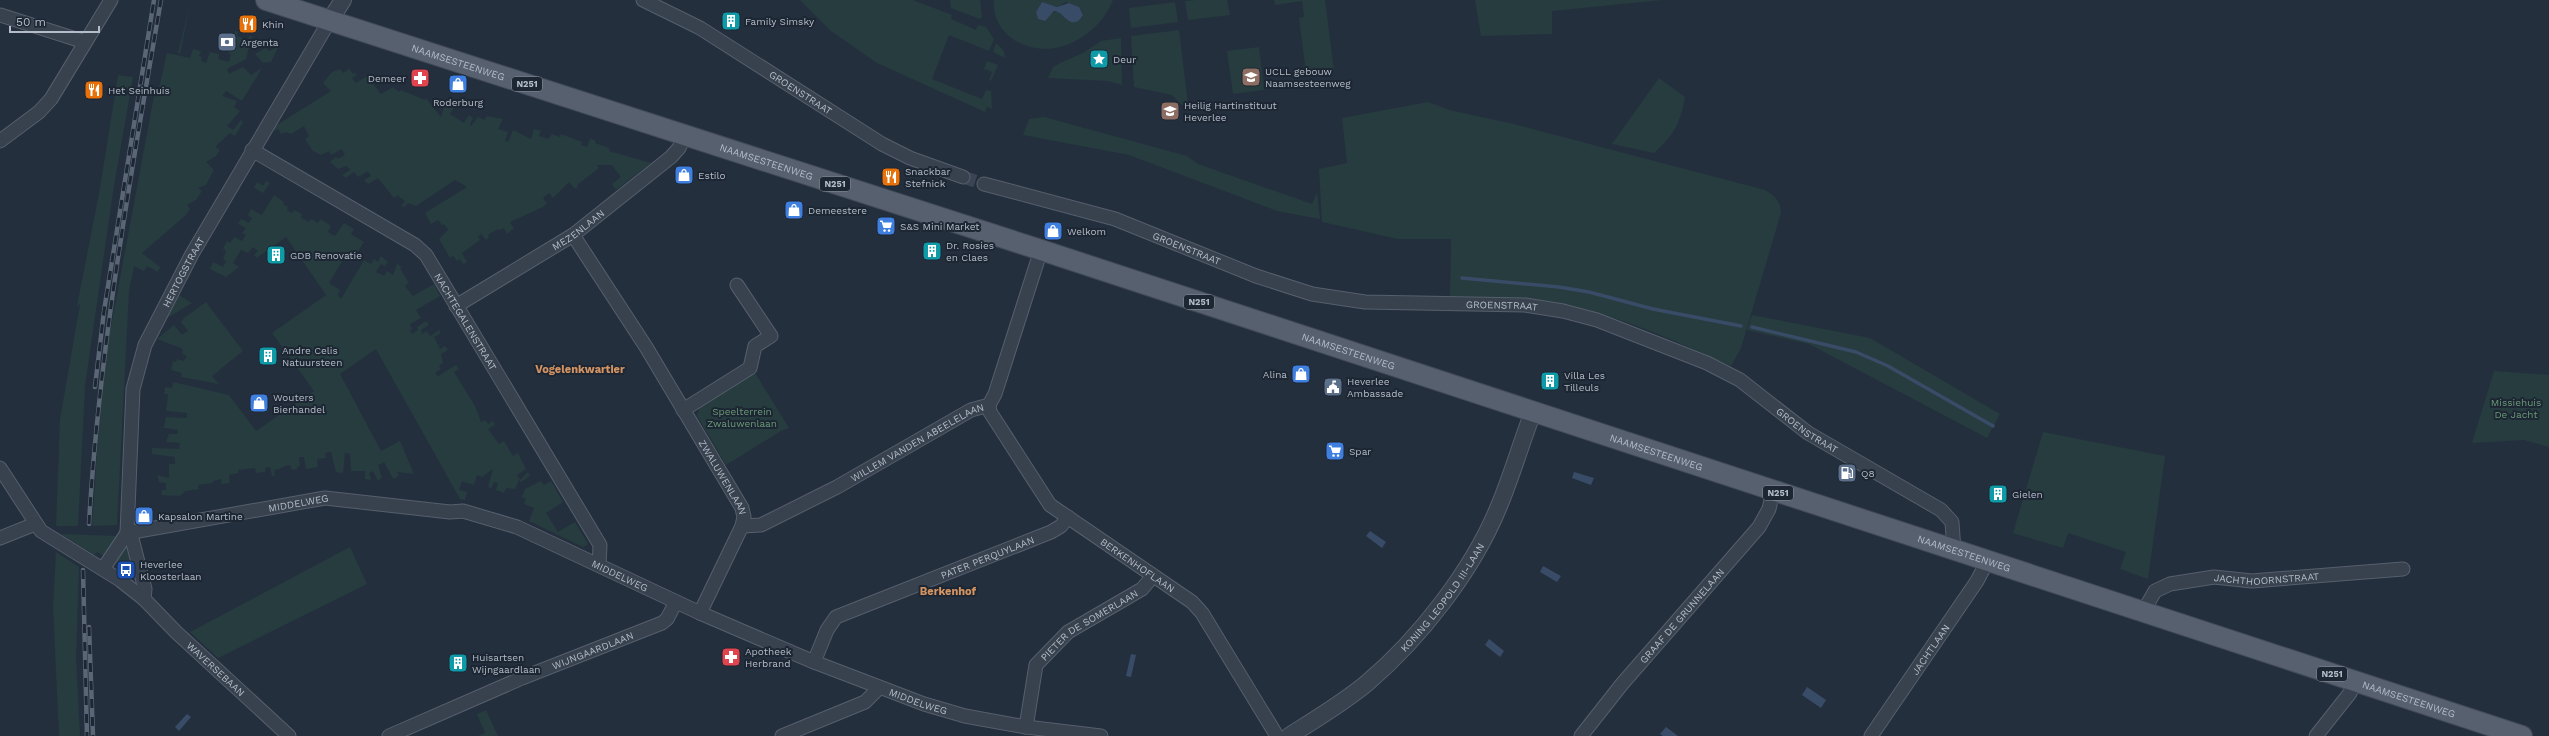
<svg xmlns="http://www.w3.org/2000/svg" width="2549" height="736" font-family="'Work Sans',sans-serif">
	<style>
		.green { fill: #263c3f; fill-rule: evenodd }
		.water { fill: #394c67 }
		.lines { fill: none; stroke-linecap: round; stroke-linejoin: round }
		.stream { stroke: #394c67; stroke-width: 3.5 }
		.minor-tunnel { stroke: #3a4453; stroke-width: 13; stroke-dasharray: 13 6; stroke-linecap: butt }
		.minor-casing { stroke: #565f6c; stroke-width: 15 }
		.tertiary-casing { stroke: #565f6c; stroke-width: 18 }
		.primary-casing { stroke: #414a57; stroke-width: 22 }
		.minor { stroke: #38414e; stroke-width: 13 }
		.tertiary { stroke: #38414e; stroke-width: 16 }
		.primary { stroke: #56606e; stroke-width: 20 }
		.rail-casing { stroke: #5a6575; stroke-width: 4.5 }
		.rail { stroke: #1d2633; stroke-width: 3; stroke-dasharray: 9; stroke-linecap: butt }
		.labels { text-anchor: middle; dominant-baseline: central; stroke-width: 4; stroke-linejoin: round; paint-order: stroke }
		.shield { fill: #1d2633; stroke: #878f9c; stroke-width: 1 }
		.shield-label { font-size: 9px; font-weight: bold; fill: #b4bcc9 }
		.poi-label { font-size: 10px; fill: #b4bcc9; stroke: #1d2633; text-anchor: start }
		.street-label { font-size: 10px; fill: #b4bcc9; stroke: #1d2633 }
		.park-label { font-size: 10px; fill: #6b9a76; stroke: #1d2633 }
		.neighbourhood-label { font-size: 11px; font-weight: bold; fill: #d59563; stroke: #1d2633 }
	</style>
	<rect width="100%" height="100%" fill="#242f3e"/>
	<!-- green -->
	<path class="green" d="M800 0H913L952 15 951 19 976 30 978 25 986 27 994 39 989 51 949 35 932 79 982 99 986 90 991 91 992 109 987 107 985 112 877 63 831 31Z
		M950 0H980L982 17 980 19 951 8Z
		M994 0H1113C1104 23 1083 41 1060 47 1028 55 991 35 994 0ZM1042 2 1057 7 1066 2C1073 5 1082 6 1083 15 1074 28 1065 17 1057 11L1050 14 1047 18 1038 19 1036 12Z
		M1196 0H1227L1230 15 1188 20 1185 1Z
		M1274 0H1325L1334 70 1306 73 1299 18 1304 17 1302 1 1275 5Z
		M1475 0H1662L1552 11V34L1481 36Z
		M1175 2 1178 22 1131 28 1129 8Z
		M190 4 180 54 178 53Z
		M1179 30 1189 112 1172 95 1134 87 1131 36Z
		M235 31 238 32 237 36 248 40 249 36H252L246 59 227 69 229 74 243 67 251 75 262 68 242 101 226 91 222 96 237 101 234 107 240 111 227 126 233 130 241 120 243 122 235 136 230 133 215 147 220 150 216 156 206 162 214 170 206 185 198 188 202 191 196 200 187 205 190 209 186 215 142 253 160 267 158 272 147 266 144 271 134 266 129 291 117 525 92 526 100 409 107 348 154 96 157 97 167 53 190 58 193 49 201 51 199 56 202 57 201 61 206 63 210 52 219 54 218 59 229 62 231 54 228 53Z
		M1121 38 1122 85 1108 81 1048 78 1053 67 1060 63 1083 53 1101 41Z
		M996 43 1004 51 1005 58 993 52Z
		M278 47 271 62 263 63 255 54 266 48 269 51Z
		M1259 47 1264 90 1233 94 1227 51Z
		M987 61 998 65 991 81 989 80 992 72 984 69Z
		M340 69 343 73 349 69 353 74 355 73 357 75 352 78 356 83 367 76 381 94 393 87 399 92 401 90 425 100 426 98 441 117 445 104 454 107 450 114 464 123 469 115 473 118 470 124 471 126 478 117 484 120 487 116 503 119 498 129 508 132 505 141 508 142 513 130 531 139 534 129 541 131 539 136 548 139 552 134 560 137 561 134 582 142 581 145 587 147 590 139 595 140V143L609 148V151L651 163 616 190 612 184 621 177 612 165H597L599 168 577 185 578 187 575 189 569 182 553 198 549 193 543 198 547 203 543 207 510 222 514 228 507 234 504 228 500 230 498 229 488 235 489 237 486 240 481 234 478 236 480 240 462 253 467 262 463 264 460 259 457 261 453 256 450 258 439 239 448 230 444 224 442 225 438 220 431 224 425 213 467 187 455 180 416 206 408 203 405 207 401 206 405 201 397 195 395 198 393 197 378 178 368 184 364 180 371 176 368 171 358 177 354 172 346 178 342 175 350 170 347 166 338 169 330 162 336 157 338 159 345 155 342 149 331 155 329 151 321 155 313 151 305 139 309 136 304 126 291 134 286 132 281 134 278 129 275 131 272 128 331 91 323 83 332 72Z
		M118 75 133 77 113 192 85 386 78 526H56L60 419 80 304 77 306 100 188Z
		M1659 78 1685 97C1680 124 1674 135 1654 153L1612 144Z
		M1428 102 1453 111 1514 124 1765 190C1775 196 1780 200 1781 213L1741 348 1731 366C1676 341 1616 314 1556 303 1521 297 1485 297 1450 297L1451 239H1398L1322 222 1319 169 1347 163 1342 118Z
		M1044 117 1187 156 1198 164 1312 204 1317 192 1320 219 1277 211 1129 155 1023 135 1029 119Z
		M266 181 270 183 263 193 254 188 257 182 263 186Z
		M274 195 284 202 283 204 288 207 287 210 292 213 294 210 302 214 301 218 309 222 311 219 318 223 321 219 331 226 328 232 335 236 344 223 354 229 351 234 364 242 351 262 344 258 329 283 340 290 338 295 341 299 364 260 371 264 374 259 378 262 381 256 388 262 385 266 381 264 376 272 384 276 387 271 393 275 397 264 402 267 400 268 409 283 405 286 413 296 434 284 440 296 416 310 421 318 410 324 412 329 410 331 412 334 418 330 417 327 426 321 429 325 421 330 422 334 427 331 430 336 439 330 441 333 434 337 438 345 443 343 438 346 440 349 445 346 448 350 441 354 443 363 439 366 441 369 435 373 438 376 456 365 459 369 454 372 475 406 481 422 485 420 488 424 493 421 495 425 488 429 499 444 504 441 513 456 518 453 526 469 517 475 520 480 528 472 530 476 521 482 519 480 515 489 506 488 504 493 496 490 498 483 494 482 491 489 488 486 493 469 482 477 477 475 474 485 462 481 459 490 467 492 465 500 460 499 376 349 340 374 381 451 400 441 414 474 397 472 399 476 393 479 384 462 378 465 382 478 378 481 373 471 369 473 371 480 365 479V471H351L350 454 345 453 343 473 336 472 331 452 325 453 326 458 317 459 318 467 306 469 304 457H299L300 466 297 467V469L292 470 290 465C283 466 282 469 274 470L275 475 272 476 270 467 265 468V472L256 473 255 468 238 470V473L229 475 230 483 222 484 221 479 213 481V483L198 485 199 489 185 491 180 496 161 495 162 490H166V483L159 482 157 475 169 478V464H175V457L152 454V448L179 449 180 443 166 442 169 434H178V430L159 427H164L166 417 187 418V413L166 411 168 394H164L165 387 172 388 173 382 229 395 256 431 314 391 272 333 326 295 286 237 257 258 254 255 258 251 253 247 248 253 241 250 233 263 239 267 226 277 210 269 213 262 223 267 226 261 223 259 226 251 223 249 227 241 230 243 234 237 242 241 246 235 242 233 246 228 238 224 241 219 249 223 252 218 244 213 248 215 251 209 262 215Z
		M179 295 192 303 167 318Z
		M206 302 243 351 212 376 219 384 181 377 182 373 171 370 173 361 176 362 177 359 184 361 187 356 182 354 183 349 157 339 174 325 182 335 188 331 181 322 184 318Z
		M1752 315 1870 338 2000 414 1987 438 1809 344 1747 330Z
		M2494 371 2549 375V447L2524 440 2472 443Z
		M755 373 789 428 781 431 726 465 697 416 700 405Z
		M2043 432 2165 456 2148 579 2120 569 2126 552 2068 533 2063 548 2013 533Z
		M541 481 544 485 551 481 563 502 546 513 558 532 575 522 588 544 583 547 529 521 534 508 524 504 526 499 522 497 525 489Z
		M62 535 63 534 117 536 104 556 97 552 94 555Z
		M127 543 132 552 129 555 134 572 116 562Z
		M350 547 367 584 218 658 190 632Z
		M56 552 79 567 76 657 80 736H59L53 606Z
		M486 710 498 736H478L485 733 477 714Z"/>
	<!-- water -->
	<path class="water" d="M1042 2 1057 7 1069 3 1079 7 1083 15C1071 34 1063 10 1054 11L1045 21 1038 19 1036 12Z
		M1574 472 1594 478 1591 485 1572 478Z
		M1370 531 1386 542 1382 548 1366 536Z
		M1543 566 1561 576 1557 582 1540 572Z
		M1489 639 1504 651 1500 657 1485 645Z
		M1131 654 1136 655 1131 677 1126 676Z
		M1807 687 1826 700 1821 708 1802 695Z
		M187 714 191 717 179 731 175 727Z
		M1666 727 1678 736H1663L1660 734Z"/>
	<g class="lines">
		<!-- stream -->
		<path class="stream" d="M1462 278 1559 287 1589 292 1653 309 1741 326
			M1752 327 1856 352 1888 366 1993 426"/>
		<!-- minor-tunnel -->
		<path class="minor-tunnel" d="M963 177 984 184"/>
		<defs>
			<g id="minor">
				<path id="s1" d="M643 0 700 28 882 144 910 158 963 177"/>
				<path d="M0 15 85 42"/>
				<path d="M0 141 39 112 51 99 111 0"/>
				<path id="s2" d="M252 150 415 245 426 255 600 545 599 565"/>
				<path id="s3" d="M984 184 1115 219 1256 276 1312 294 1365 302 1525 305 1563 311 1597 320 1707 363 1740 380 1808 433 1941 510 1952 522 1954 551"/>
				<path id="s4" d="M573 235 646 347 742 508 744 517 742 526 700 613"/>
				<path id="s5" d="M456 306 573 235 671 157 679 148 685 135"/>
				<path id="s6" d="M989 405 990 412 1050 505 1192 602 1202 613 1277 736"/>
				<path d="M683 410 750 368 755 346 771 336 737 285"/>
				<path id="s7" d="M0 468 41 531 120 580 144 599 176 632 289 736"/>
				<path id="s8" d="M742 526 761 525 837 487 971 410 989 405 995 394 1041 250"/>
				<path id="s9" d="M127 533 325 498 450 512 463 511 517 527 700 613 814 662 924 704 965 716 1026 727 1101 736"/>
				<path id="s10" d="M127 533 133 389 145 345 192 254 330 20"/>
				<path d="M127 533 132 539 145 589 144 599"/>
				<path d="M0 538 35 524"/>
				<path d="M103 569 127 533"/>
				<path id="s11" d="M2143 612 2155 591 2170 584 2214 577 2252 581 2403 569"/>
				<path id="s12" d="M814 662 827 630 836 617 1051 532 1061 526 1068 517"/>
				<path id="s13" d="M1026 727 1036 665 1068 632 1142 589 1153 576"/>
				<path id="s14" d="M389 736 522 678 662 623 667 619 676 602"/>
				<path d="M782 736 865 702 879 688"/>
				<path id="s15" d="M1581 736 1622 684 1759 527 1769 509 1773 492"/>
				<path id="s16" d="M1871 736 1977 581 1987 562"/>
				<path d="M2316 736 2350 693 2355 681"/>
			</g>
			<g id="tertiary">
				<path d="M330 20 343 0"/>
				<path id="s17" d="M1289 736C1316 719 1343 703 1367 683 1420 638 1473 570 1499 506 1512 475 1521 443 1533 412"/>
			</g>
			<g id="primary">
				<path id="s18" d="M266 0 1041 250 2522 736"/>
			</g>
		</defs>
		<!-- minor casing -->
		<use href="#minor" class="minor-casing"/>
		<!-- tertiary casing -->
		<use href="#tertiary" class="tertiary-casing"/>
		<!-- primary casing -->
		<use href="#primary" class="primary-casing"/>
		<!-- minor -->
		<use href="#minor" class="minor"/>
		<!-- tertiary -->
		<use href="#tertiary" class="tertiary"/>
		<!-- primary -->
		<use href="#primary" class="primary"/>
		<defs>
			<path id="rail" d="M95 387 104 311 154 0
				M89 524C99 348 131 174 161 0
				M83 570 87 736
				M89 627 93 736"/>
		</defs>
		<!-- rail casing -->
		<use href="#rail" class="rail-casing"/>
		<!-- rail -->
		<use href="#rail" class="rail"/>
	</g>
	<!-- icons -->
	<defs>
		<symbol id="building-square" viewBox="-11 -11 22 22"><rect x="-9" y="-9" width="18" height="18" rx="4" fill="#0f9aa8" stroke="#1d2633"/><path d="M-4-6H4V6H1V3H-1V6H-4ZM-2.5-4.3h1.7v1.8h-1.7ZM.8-4.3h1.7v1.8H.8ZM-2.5-1h1.7V.8h-1.7ZM.8-1h1.7V.8H.8Z" fill="#fff"/></symbol>
		<symbol id="restaurant-square" viewBox="-11 -11 22 22"><rect x="-9" y="-9" width="18" height="18" rx="4" fill="#e8710a" stroke="#1d2633"/><path d="M-5-6h1v4h1v-4h1v4h1v-4h1v5L-1.5 .5V6h-2V.5L-5-1ZM5-6V6H3V1.5H1.5Q1.5-4 5-6Z" fill="#fff"/></symbol>
		<symbol id="bank-square" viewBox="-11 -11 22 22"><rect x="-9" y="-9" width="18" height="18" rx="4" fill="#5c6f8a" stroke="#1d2633"/><path d="M-6-4H6V4H-6ZM0-2.3a2.3 2.3 0 1 0 0 4.6a2.3 2.3 0 1 0 0-4.6Z" fill="#fff"/></symbol>
		<symbol id="sight-square" viewBox="-11 -11 22 22"><rect x="-9" y="-9" width="18" height="18" rx="4" fill="#0f9aa8" stroke="#1d2633"/><path d="M0-6L1.8-2.2L6-1.7L2.9 1.2L3.7 5.4L0 3.3L-3.7 5.4L-2.9 1.2L-6-1.7L-1.8-2.2Z" fill="#fff"/></symbol>
		<symbol id="university-square" viewBox="-11 -11 22 22"><rect x="-9" y="-9" width="18" height="18" rx="4" fill="#8d6e63" stroke="#1d2633"/><path d="M0-5L7-2L0 1L-7-2ZM-4 1L0 2.5L4 1V4Q0 6-4 4Z" fill="#fff"/></symbol>
		<symbol id="pharmacy-square" viewBox="-11 -11 22 22"><rect x="-9" y="-9" width="18" height="18" rx="4" fill="#e0444e" stroke="#1d2633"/><path d="M-2-6h4v4h4v4h-4v4h-4v-4h-4v-4h4Z" fill="#fff"/></symbol>
		<symbol id="shop-square" viewBox="-11 -11 22 22"><rect x="-9" y="-9" width="18" height="18" rx="4" fill="#3f7fe0" stroke="#1d2633"/><path d="M-5-2.5h2.3a2.7 3.5 0 0 1 5.4 0H5L5.5 6h-11ZM-1.5-2.5h3a1.5 2.3 0 0 0-3 0Z" fill="#fff"/></symbol>
		<symbol id="school-square" viewBox="-11 -11 22 22"><rect x="-9" y="-9" width="18" height="18" rx="4" fill="#8d6e63" stroke="#1d2633"/><path d="M0-5L7-2L0 1L-7-2ZM-4 1L0 2.5L4 1V4Q0 6-4 4Z" fill="#fff"/></symbol>
		<symbol id="supermarket-square" viewBox="-11 -11 22 22"><rect x="-9" y="-9" width="18" height="18" rx="4" fill="#3f7fe0" stroke="#1d2633"/><path d="M-6-5.5h2.5l.6 2H6L4.5 2H-2.5L-4.4-4H-6ZM-1.5 3.2a1.3 1.3 0 1 0 .1 0ZM3 3.2a1.3 1.3 0 1 0 .1 0Z" fill="#fff"/></symbol>
		<symbol id="civic-square" viewBox="-11 -11 22 22"><rect x="-9" y="-9" width="18" height="18" rx="4" fill="#5c6f8a" stroke="#1d2633"/><path d="M-.6-6.5H3V-4.5H.6V-3L4-1V1h2V6H-6V1h2V-1L-.6-3ZM-1.2 2.5V6h2.4V2.5Z" fill="#fff"/></symbol>
		<symbol id="fuel-square" viewBox="-11 -11 22 22"><rect x="-9" y="-9" width="18" height="18" rx="4" fill="#5c6f8a" stroke="#1d2633"/><path d="M-5.5-6h7V0h2V4h1.3V-2.5L3-4.5l.8-.8L6-3V5H2.5V1h-1V6h-7ZM-4.2-4.7v3.2H.2V-4.7Z" fill="#fff"/></symbol>
		<symbol id="bus-square" viewBox="-11 -11 22 22"><rect x="-9" y="-9" width="18" height="18" rx="4" fill="#1a4fb4" stroke="#1d2633"/><path d="M-5-6H5V4H4V6H2V4H-2V6H-4V4H-5ZM-3.5-4V0h7V-4ZM-3.5 1.2v1.5H-2V1.2ZM2 1.2v1.5H3.5V1.2Z" fill="#fff"/></symbol>
	</defs>
	<g fill-rule="evenodd">
		<use href="#building-square" x="720" y="10" width="22" height="22"/>
		<use href="#restaurant-square" x="237" y="13" width="22" height="22"/>
		<use href="#bank-square" x="216" y="31" width="22" height="22"/>
		<use href="#sight-square" x="1088" y="48" width="22" height="22"/>
		<use href="#university-square" x="1240" y="66" width="22" height="22"/>
		<use href="#pharmacy-square" x="409" y="67" width="22" height="22"/>
		<use href="#shop-square" x="447" y="73" width="22" height="22"/>
		<use href="#restaurant-square" x="83" y="79" width="22" height="22"/>
		<use href="#school-square" x="1159" y="100" width="22" height="22"/>
		<use href="#shop-square" x="673" y="164" width="22" height="22"/>
		<use href="#restaurant-square" x="880" y="166" width="22" height="22"/>
		<use href="#shop-square" x="783" y="199" width="22" height="22"/>
		<use href="#supermarket-square" x="875" y="215" width="22" height="22"/>
		<use href="#shop-square" x="1042" y="220" width="22" height="22"/>
		<use href="#building-square" x="921" y="240" width="22" height="22"/>
		<use href="#building-square" x="265" y="244" width="22" height="22"/>
		<use href="#building-square" x="257" y="345" width="22" height="22"/>
		<use href="#shop-square" x="1290" y="363" width="22" height="22"/>
		<use href="#building-square" x="1539" y="370" width="22" height="22"/>
		<use href="#civic-square" x="1322" y="376" width="22" height="22"/>
		<use href="#shop-square" x="248" y="392" width="22" height="22"/>
		<use href="#supermarket-square" x="1324" y="440" width="22" height="22"/>
		<use href="#fuel-square" x="1836" y="462" width="22" height="22"/>
		<use href="#building-square" x="1987" y="483" width="22" height="22"/>
		<use href="#shop-square" x="133" y="505" width="22" height="22"/>
		<use href="#bus-square" x="115" y="559" width="22" height="22"/>
		<use href="#pharmacy-square" x="720" y="646" width="22" height="22"/>
		<use href="#building-square" x="447" y="652" width="22" height="22"/>
	</g>
	<g class="labels">
		<!-- shield labels -->
		<g class="shield">
			<rect x="512" y="77" width="30" height="14" rx="3"/>
			<rect x="820" y="177" width="30" height="14" rx="3"/>
			<rect x="1184" y="295" width="30" height="14" rx="3"/>
			<rect x="1763" y="486" width="30" height="14" rx="3"/>
			<rect x="2317" y="667" width="30" height="14" rx="3"/>
		</g>
		<g class="shield-label">
			<text x="527" y="84">N251</text>
			<text x="835" y="184">N251</text>
			<text x="1199" y="302">N251</text>
			<text x="1778" y="493">N251</text>
			<text x="2332" y="674">N251</text>
		</g>
		<!-- poi labels -->
		<g class="poi-label">
			<text x="745" y="21">Family Simsky</text>
			<text x="262" y="24">Khin</text>
			<text x="241" y="42">Argenta</text>
			<text x="1113" y="59">Deur</text>
			<text x="1265" y="71">UCLL gebouw<tspan x="1265" dy="12">Naamsesteenweg</tspan></text>
			<text x="406" y="78" text-anchor="end">Demeer</text>
			<text x="108" y="90">Het Seinhuis</text>
			<text x="458" y="102" text-anchor="middle">Roderburg</text>
			<text x="1184" y="105">Heilig Hartinstituut<tspan x="1184" dy="12">Heverlee</tspan></text>
			<text x="905" y="171">Snackbar<tspan x="905" dy="12">Stefnick</tspan></text>
			<text x="698" y="175">Estilo</text>
			<text x="808" y="210">Demeestere</text>
			<text x="900" y="226">S&amp;S Mini Market</text>
			<text x="1067" y="231">Welkom</text>
			<text x="946" y="245">Dr. Rosies<tspan x="946" dy="12">en Claes</tspan></text>
			<text x="290" y="255">GDB Renovatie</text>
			<text x="282" y="350">Andre Celis<tspan x="282" dy="12">Natuursteen</tspan></text>
			<text x="1287" y="374" text-anchor="end">Alina</text>
			<text x="1564" y="375">Villa Les<tspan x="1564" dy="12">Tilleuls</tspan></text>
			<text x="1347" y="381">Heverlee<tspan x="1347" dy="12">Ambassade</tspan></text>
			<text x="273" y="397">Wouters<tspan x="273" dy="12">Bierhandel</tspan></text>
			<text x="1349" y="451">Spar</text>
			<text x="1861" y="473">Q8</text>
			<text x="2012" y="494">Gielen</text>
			<text x="158" y="516">Kapsalon Martine</text>
			<text x="140" y="564">Heverlee<tspan x="140" dy="12">Kloosterlaan</tspan></text>
			<text x="745" y="651">Apotheek<tspan x="745" dy="12">Herbrand</tspan></text>
			<text x="472" y="657">Huisartsen<tspan x="472" dy="12">Wijngaardlaan</tspan></text>
		</g>
		<!-- street labels -->
		<g class="street-label">
			<text stroke="none"><textPath href="#s18" startOffset="202">NAAMSESTEENWEG</textPath></text>
			<text stroke="none"><textPath href="#s1" startOffset="183">GROENSTRAAT</textPath></text>
			<text stroke="none"><textPath href="#s18" startOffset="526">NAAMSESTEENWEG</textPath></text>
			<text stroke="none"><textPath href="#s5" startOffset="144">MEZENLAAN</textPath></text>
			<text stroke="none"><textPath href="#s3" startOffset="213">GROENSTRAAT</textPath></text>
			<text stroke="none"><textPath href="#s10" startOffset="272">HERTOGSTRAAT</textPath></text>
			<text stroke="none"><textPath href="#s3" startOffset="537">GROENSTRAAT</textPath></text>
			<text stroke="none"><textPath href="#s2" startOffset="281">NACHTEGALENSTRAAT</textPath></text>
			<text stroke="none"><textPath href="#s18" startOffset="1138">NAAMSESTEENWEG</textPath></text>
			<text stroke="none"><textPath href="#s3" startOffset="873">GROENSTRAAT</textPath></text>
			<text stroke="none"><textPath href="#s8" startOffset="196">WILLEM VANDEN ABEELELAAN</textPath></text>
			<text stroke="none"><textPath href="#s18" startOffset="1462">NAAMSESTEENWEG</textPath></text>
			<text stroke="none"><textPath href="#s4" startOffset="285">ZWALUWENLAAN</textPath></text>
			<text stroke="none"><textPath href="#s9" startOffset="174">MIDDELWEG</textPath></text>
			<text stroke="none"><textPath href="#s18" startOffset="1786">NAAMSESTEENWEG</textPath></text>
			<text stroke="none"><textPath href="#s12" startOffset="213">PATER PERQUYLAAN</textPath></text>
			<text stroke="none"><textPath href="#s6" startOffset="224">BERKENHOFLAAN</textPath></text>
			<text stroke="none"><textPath href="#s9" startOffset="510">MIDDELWEG</textPath></text>
			<text stroke="none"><textPath href="#s11" startOffset="138">JACHTHOORNSTRAAT</textPath></text>
			<text stroke="none"><textPath href="#s17" startOffset="209">KONING LEOPOLD III-LAAN</textPath></text>
			<text stroke="none"><textPath href="#s15" startOffset="157">GRAAF DE GRUNNELAAN</textPath></text>
			<text stroke="none"><textPath href="#s13" startOffset="130">PIETER DE SOMERLAAN</textPath></text>
			<text stroke="none"><textPath href="#s16" startOffset="105">JACHTLAAN</textPath></text>
			<text stroke="none"><textPath href="#s14" startOffset="221">WIJNGAARDLAAN</textPath></text>
			<text stroke="none"><textPath href="#s7" startOffset="299">WAVERSEBAAN</textPath></text>
			<text stroke="none"><textPath href="#s18" startOffset="2254">NAAMSESTEENWEG</textPath></text>
			<text stroke="none"><textPath href="#s9" startOffset="834">MIDDELWEG</textPath></text>
		</g>
		<!-- park labels -->
		<g class="park-label">
			<text x="2516" y="402">Missiehuis<tspan x="2516" dy="12">De Jacht</tspan></text>
			<text x="742" y="411">Speelterrein<tspan x="742" dy="12">Zwaluwenlaan</tspan></text>
		</g>
		<!-- neighbourhood labels -->
		<g class="neighbourhood-label">
			<text x="580" y="369">Vogelenkwartier</text>
			<text x="948" y="591">Berkenhof</text>
		</g>
	</g>
	<!-- scale -->
	<path d="M10 26v6h89v-6" fill="none" stroke="#b4bcc9" stroke-width="2"/>
	<text x="16" y="26" font-size="12" fill="#b4bcc9" stroke="#1d2633" stroke-width="3" paint-order="stroke">50 m</text>
</svg>
